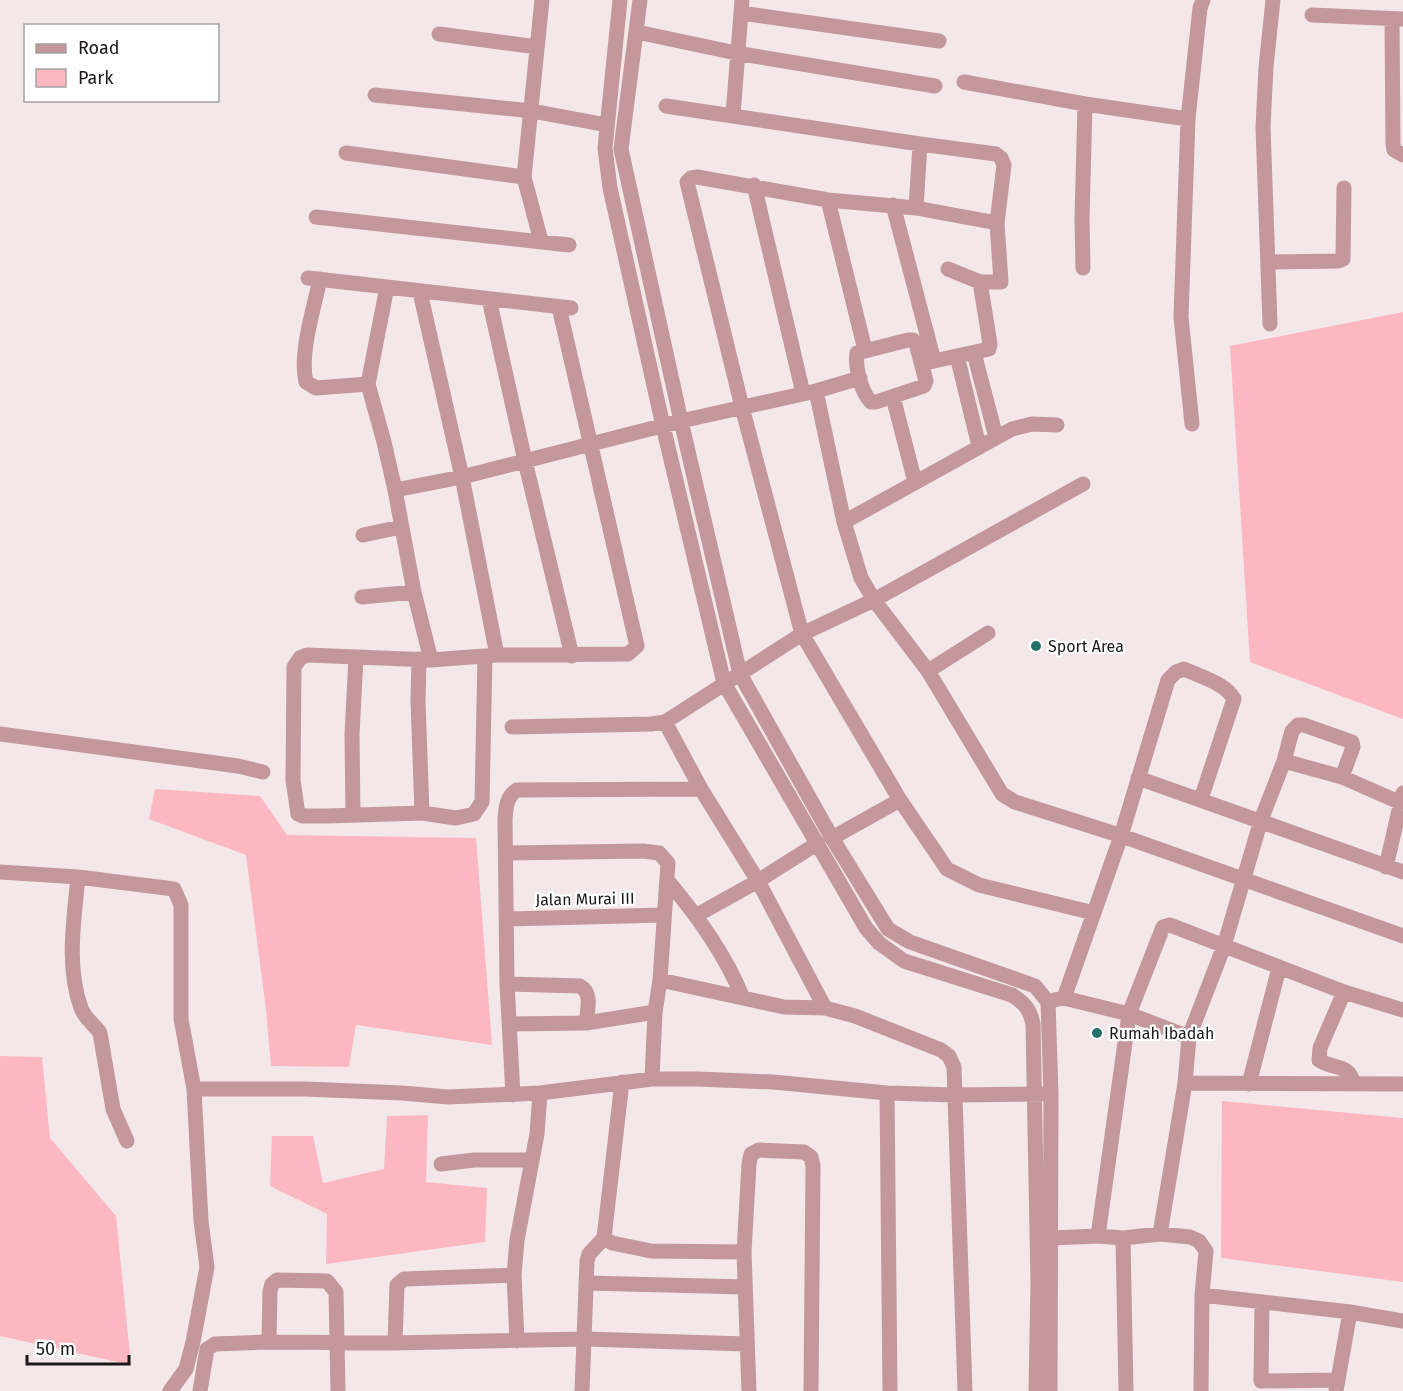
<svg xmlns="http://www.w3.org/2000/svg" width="1403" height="1391" font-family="'Fira Sans',sans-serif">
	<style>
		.green { fill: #fcb7c0 }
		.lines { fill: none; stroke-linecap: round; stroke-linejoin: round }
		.minor { stroke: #c3979c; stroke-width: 15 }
		.poi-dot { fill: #256f6b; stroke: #fff; stroke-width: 2 }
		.labels { text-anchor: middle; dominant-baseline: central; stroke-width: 4.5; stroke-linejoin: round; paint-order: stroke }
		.poi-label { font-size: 16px; fill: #1c1819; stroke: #fff; text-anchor: start }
		.street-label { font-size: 16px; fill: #1c1819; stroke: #fff }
	</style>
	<rect width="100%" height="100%" fill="#f3e7e9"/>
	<!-- green -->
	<path class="green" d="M1403 312V719L1250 662 1230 346Z
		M155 789 260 796 287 835 476 838 492 1045 356 1025 349 1067 271 1066 266 1010 246 855 149 819Z
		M0 1056 42 1057 50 1138 116 1216 131 1365 0 1336Z
		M1222 1101 1403 1118V1282L1221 1258Z
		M428 1115 426 1182 487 1188 485 1242 326 1264 327 1214 270 1186 272 1136H313L323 1183 384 1169 387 1116Z"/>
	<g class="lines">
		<!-- minor -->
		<path class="minor" d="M620 0 605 148 610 188 663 426 724 683 866 928 879 943 904 961 1012 995C1025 1003 1030 1010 1033 1024L1038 1283 1036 1391
			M640 0 621 149 681 421 740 674 832 838 888 929 910 942 1035 986 1048 1002 1051 1095 1050 1391
			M741 13 939 41
			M1312 15 1403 19
			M1392 19 1393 144 1394 150 1403 155
			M637 32 736 53 935 86
			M439 34 537 47
			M964 82 1085 104 1188 119
			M375 95 532 111 607 125
			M666 106 920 144
			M733 115 742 0
			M346 153 524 177
			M754 185 803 393
			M828 200 865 350
			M893 205 934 361 922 364
			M916 208 920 144 996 154 1001 158 1004 165 997 223 1001 282H980L948 269
			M316 217 569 245
			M997 223 916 208 828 200 697 177 691 178 687 182 742 407 802 634 900 800 947 869 979 885 1094 913
			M541 241 524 177 542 0
			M1269 262 1338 261 1343 259 1344 188
			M1083 268 1082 219 1085 104
			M308 278 571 308
			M320 279C314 308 299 354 306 382L316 388 368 384
			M387 287 368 384 384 442 395 490
			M420 292 462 477 497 655
			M489 299 525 461 572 656
			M1270 324 1263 127 1266 67 1273 0
			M908 340H913L916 343 926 381 924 386 876 402H871C861 392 855 367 857 353Z
			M974 353 996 437
			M957 356 979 446
			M934 361 989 349 990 344 980 282
			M816 391 844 522 861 578 874 600 928 671 1002 794 1015 802 1122 836 1403 936
			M893 397 915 482
			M1192 424 1181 317 1188 119 1200 8 1203 0
			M844 522 1012 429 1032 424 1057 425
			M363 535 401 527
			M362 597 414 592
			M485 656 482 802 474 814 456 818 422 813 327 816H303L298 814 293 780 294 667 300 658 307 655 431 660 497 655 628 654 637 646 559 307
			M419 659 418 701 422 813
			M431 660 414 592 395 490 462 477 681 421 816 391 860 378
			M928 671 988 633
			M665 722 701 789 758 881 825 1008 855 1016 941 1050 949 1056 954 1067 965 1391
			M512 727 651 724 665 722 802 634 874 600 1083 484
			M0 734 238 766 263 772
			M1284 761 1342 777 1401 803
			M1138 778 1403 872
			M353 815 352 734 356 658
			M832 838 900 800
			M506 853 643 851 659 853 668 863 660 980 655 1012 652 1079
			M1386 867 1403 793
			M0 872 78 877 174 889 181 905V1019L194 1089 201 1221 207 1267 193 1342 186 1369 170 1391
			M78 877C74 920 66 966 81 1008 85 1019 94 1024 100 1033L113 1109 127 1141
			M668 881C698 917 725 954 743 998L784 1007 825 1008
			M697 915 758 881 818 843
			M507 919 664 915
			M660 980 743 998
			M507 984 580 986C593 993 587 1011 586 1023
			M1344 992 1320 1048 1319 1060C1331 1069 1351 1064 1353 1083
			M1064 998 1121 836 1168 680 1176 672 1184 669C1201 677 1225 683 1234 699L1201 799
			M1054 1000 1064 998 1129 1014 1189 1037
			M510 1024 586 1023 655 1012
			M1185 1083 1403 1084
			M1249 1084 1279 968
			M194 1089H305L402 1093 448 1097 540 1093 652 1079H697L773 1082 887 1093 954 1095 1042 1094
			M887 1093 890 1391
			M513 1095 507 984 505 819C506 808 506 797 517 790L701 789
			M441 1164 474 1160H531
			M1160 1234 1185 1083 1189 1037 1224 946 1261 820 1284 761 1292 731 1298 725H1304L1352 742 1353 747 1342 777
			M1098 1236 1129 1014 1163 927 1170 925 1344 992 1403 1010
			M604 1238 612 1243 651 1251 744 1252
			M1051 1238 1098 1236 1123 1238 1160 1234 1190 1237 1199 1241 1206 1251 1202 1295 1201 1391
			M1123 1238 1126 1391
			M586 1283 745 1287
			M1202 1295 1350 1312 1403 1321
			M1262 1302 1261 1381 1337 1380
			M517 1341 514 1275 517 1240 537 1134 540 1093
			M269 1342 270 1291 272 1284 277 1280 327 1281 336 1292 338 1391
			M395 1343 397 1285 404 1279 514 1275
			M200 1391 207 1349 215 1344 269 1342 395 1343 585 1339 746 1344
			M582 1391 587 1261 589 1254 604 1238 622 1082
			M749 1391 744 1252 749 1164 751 1154 759 1150 804 1152 811 1157 813 1166 811 1391
			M1336 1391 1350 1312"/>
	</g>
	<!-- markers -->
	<g class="poi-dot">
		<circle cx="1036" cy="646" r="6"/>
		<circle cx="1097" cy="1033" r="6"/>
	</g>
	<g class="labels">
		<!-- poi labels -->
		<g class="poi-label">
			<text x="1048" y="646">Sport Area</text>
			<text x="1109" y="1033">Rumah Ibadah</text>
		</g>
		<!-- street labels -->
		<g class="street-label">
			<text transform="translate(585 899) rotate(-1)">Jalan Murai III</text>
		</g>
	</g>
	<!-- legend -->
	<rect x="24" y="24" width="195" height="78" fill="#ffffff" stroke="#a4a3a3" stroke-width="1.5"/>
	<rect x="36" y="44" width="30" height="9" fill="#c3979c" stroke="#a4a3a3" stroke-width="1.5"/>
	<text x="78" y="54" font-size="18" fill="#1c1819">Road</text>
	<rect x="36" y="69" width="30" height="18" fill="#fcb7c0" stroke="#a4a3a3" stroke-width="1.5"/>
	<text x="78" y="84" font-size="18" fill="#1c1819">Park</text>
	<!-- scale -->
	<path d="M27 1355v9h102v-9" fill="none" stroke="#1c1819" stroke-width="3"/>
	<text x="36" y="1355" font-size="18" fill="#1c1819" stroke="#ffffff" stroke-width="4.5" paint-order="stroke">50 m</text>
</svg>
